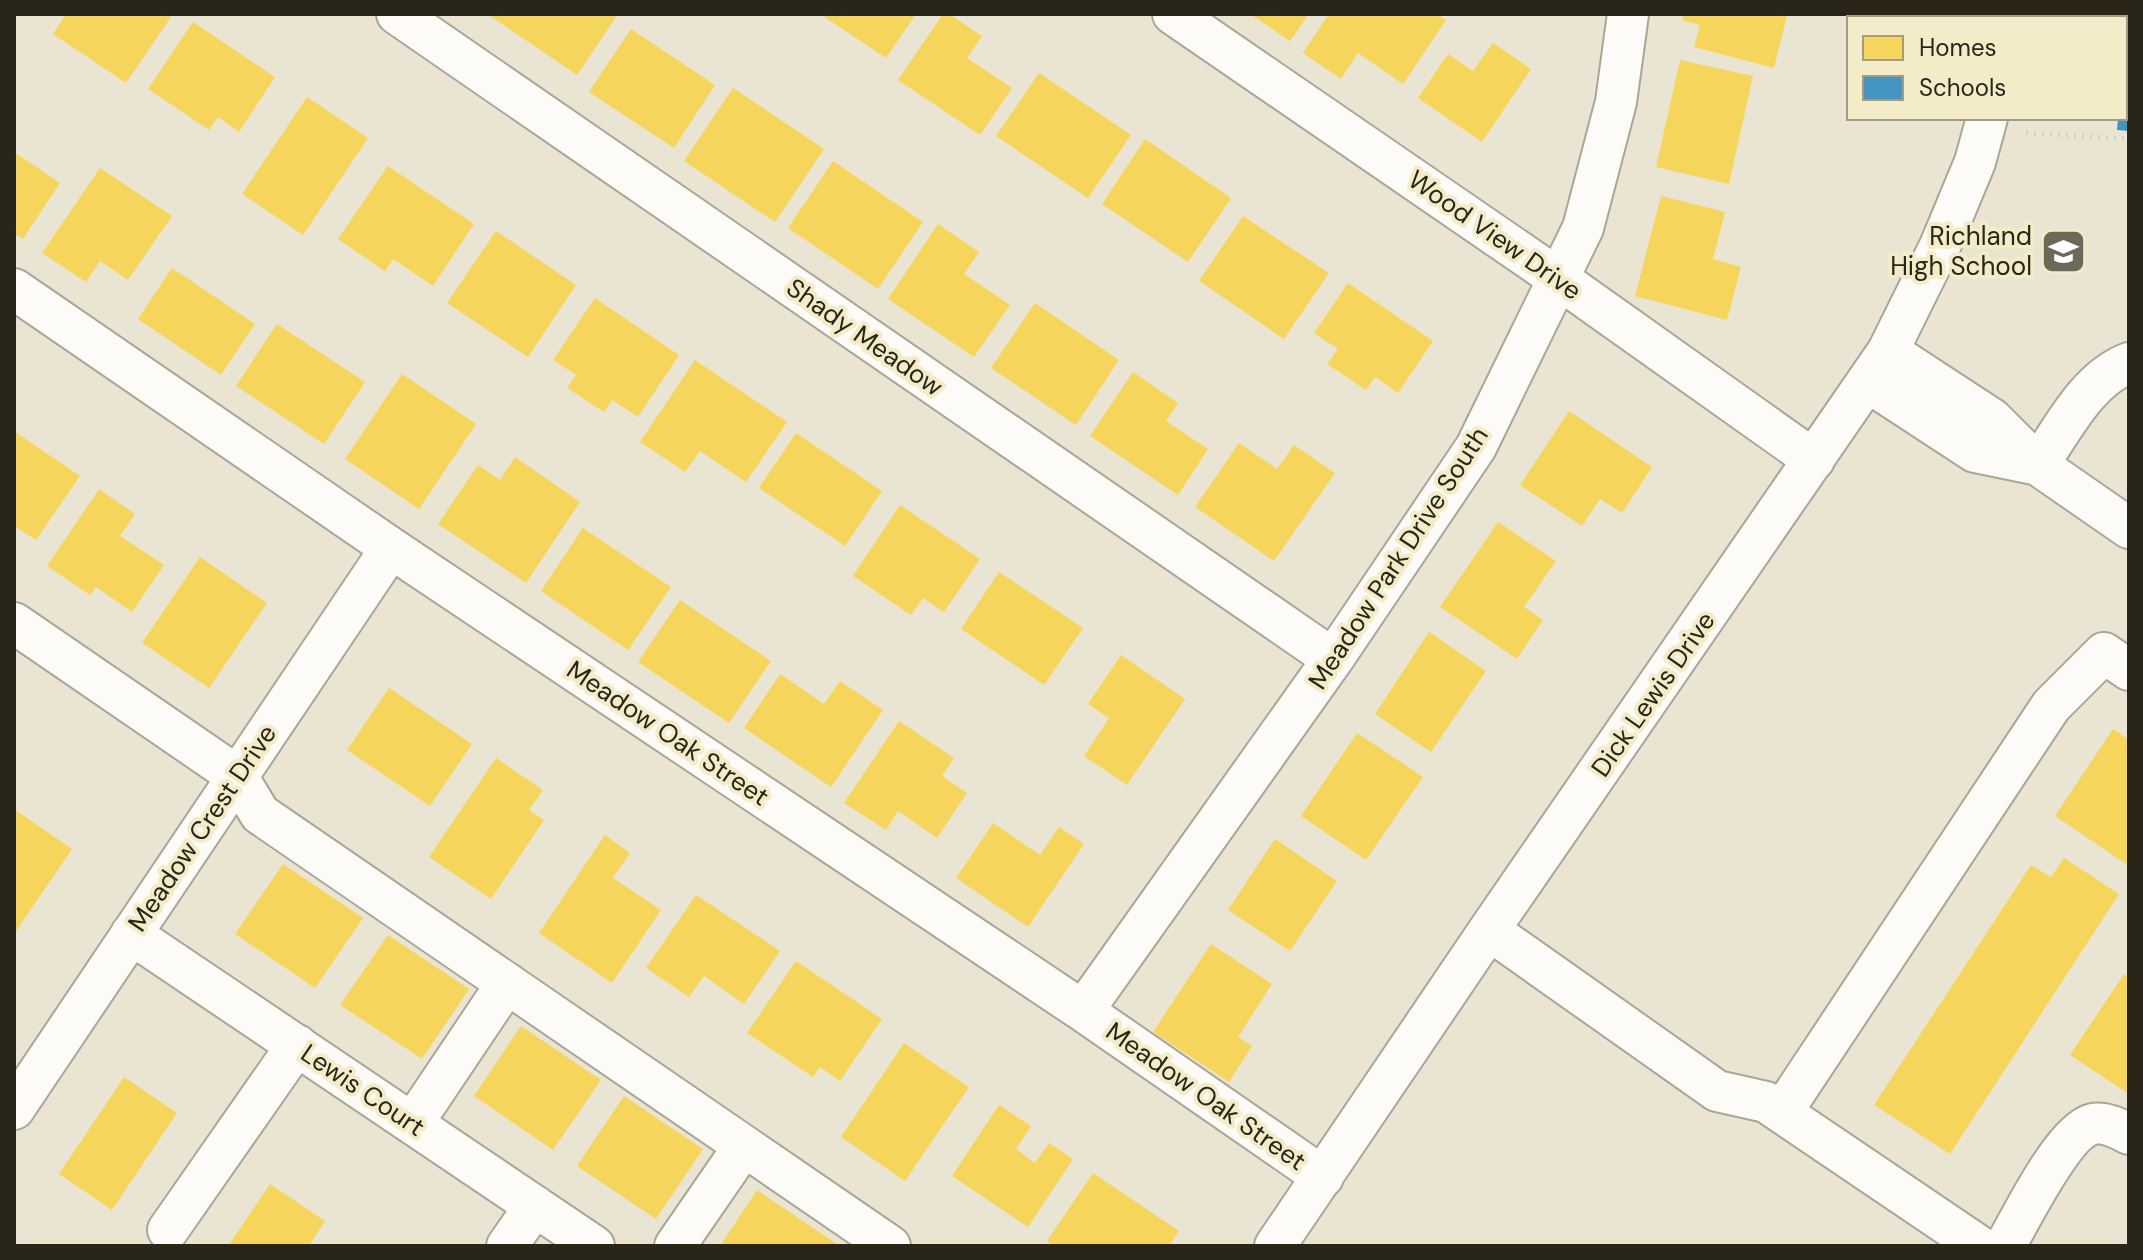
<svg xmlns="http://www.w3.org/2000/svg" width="2143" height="1260" font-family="'DM Sans',sans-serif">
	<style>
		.homes { fill: #f6d55c }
		.schools { fill: #4393c3 }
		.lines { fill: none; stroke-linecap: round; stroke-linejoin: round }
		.minor-casing { stroke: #aaa697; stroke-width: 44 }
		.path { stroke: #d3d1cc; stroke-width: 5; stroke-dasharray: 2 6; stroke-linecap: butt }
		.minor { stroke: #fcfbf8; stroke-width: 40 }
		.labels { text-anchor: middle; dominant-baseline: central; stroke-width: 8; stroke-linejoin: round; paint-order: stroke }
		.street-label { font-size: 26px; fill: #292619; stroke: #f4ebc8 }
		.poi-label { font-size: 26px; fill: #292619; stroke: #f4ebc8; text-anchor: end }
	</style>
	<rect width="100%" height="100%" fill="#eae5d2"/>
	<!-- homes -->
	<path class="homes" d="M66 14H173L126 83 53 34Z
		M492 14H618L577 75 490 16Z
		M820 14H916L886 58Z
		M943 14H949L982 36 967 58 1012 88 980 135 898 80Z
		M1250 14H1309L1290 41Z
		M1329 14H1437L1446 20 1403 84 1358 53 1341 79 1303 53Z
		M1684 14H1781L1787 16 1774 68 1694 47 1700 25 1682 20Z
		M193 22 275 77 239 132 218 117 209 130 148 89Z
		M631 29 715 85 674 148 589 92Z
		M1493 43 1531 69 1482 142 1418 98 1448 54 1473 71Z
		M1680 60 1753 76 1729 184 1656 167Z
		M1039 73 1131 135 1088 198 996 136Z
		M733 88 824 149 775 222 684 161Z
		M307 97 368 138 303 235 242 194Z
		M1145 139 1231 198 1188 262 1102 204Z
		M14 152 60 183 23 239 14 233Z
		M833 161 923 222 878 289 788 228Z
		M388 166 474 224 433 286 393 259 385 271 338 239Z
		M100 168 172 216 128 280 100 261 86 282 42 253Z
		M1661 196 1725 212 1713 259 1741 267 1727 320 1635 296Z
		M1243 216 1329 273 1284 339 1199 281Z
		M938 224 979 252 964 274 1010 305 974 357 888 299Z
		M496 231 576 285 528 357 447 303Z
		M172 268 255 324 221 375 138 319Z
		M1348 283 1433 341 1398 393 1375 377 1366 390 1327 364 1338 349 1314 333Z
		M595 298 679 355 638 417 612 400 604 412 567 388 576 375 553 360Z
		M1035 303 1119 360 1076 425 991 368Z
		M277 324 365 382 324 444 236 386Z
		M695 360 787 422 746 482 700 451 685 472 640 442Z
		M1133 372 1178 403 1166 421 1208 449 1178 495 1090 436Z
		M402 374 476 424 419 509 345 459Z
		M1569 411 1652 467 1622 513 1600 499 1582 526 1520 485Z
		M14 431 80 476 36 540 14 526Z
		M796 433 882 491 845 546 759 488Z
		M1239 443 1277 469 1294 445 1335 473 1274 561 1195 507Z
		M515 457 580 502 526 583 438 524 478 465 500 480Z
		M99 489 135 514 120 536 164 565 132 612 96 587 90 595 47 566Z
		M900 505 980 559 944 612 923 598 911 615 853 576Z
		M1498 522 1556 561 1524 607 1543 620 1517 659 1440 607Z
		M583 528 671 587 628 650 541 591Z
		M200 557 267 603 209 688 142 643Z
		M999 572 1083 628 1044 685 961 629Z
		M680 600 771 661 729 723 638 662Z
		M1429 632 1486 671 1431 752 1375 714Z
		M1121 655 1185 699 1127 785 1084 756 1109 718 1088 704Z
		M780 674 824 704 840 681 883 710 831 787 744 728Z
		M389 688 472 744 430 806 347 750Z
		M899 721 954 758 942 776 967 793 937 838 898 811 886 830 844 803Z
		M2113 729 2129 740V866L2055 816Z
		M1357 733 1423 777 1366 860 1301 816Z
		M496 758 543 790 529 810 544 820 491 899 429 857Z
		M14 809 72 849 14 934Z
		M993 823 1040 855 1059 827 1084 844 1028 927 956 878Z
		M605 835 630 853 613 878 661 910 612 983 539 933Z
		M1275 839 1337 881 1290 951 1228 910Z
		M2064 858 2119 894 1950 1154 1874 1105 2031 865 2051 877Z
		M283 864 363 918 315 988 235 934Z
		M696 895 780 951 744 1004 704 976 689 997 646 968Z
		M388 935 469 989 422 1059 340 1005Z
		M1211 944 1272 984 1238 1037 1252 1046 1229 1082 1153 1032Z
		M796 961 882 1019 840 1081 820 1067 813 1077 747 1033Z
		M2124 974 2129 978V1094L2070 1055Z
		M521 1026 601 1080 553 1150 474 1096Z
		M904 1043 969 1087 905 1181 841 1137Z
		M124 1077 177 1113 112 1210 59 1174Z
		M624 1096 703 1149 656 1219 577 1166Z
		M999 1105 1031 1126 1016 1149 1035 1163 1049 1143 1073 1159 1028 1227 952 1176Z
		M1093 1173 1179 1231 1169 1246H1053L1047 1241Z
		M270 1184 325 1221 309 1246H228Z
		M757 1190 837 1244 835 1246H720Z"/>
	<!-- schools -->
	<path class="schools" d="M2125 109H2129V131L2117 130 2118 118H2125Z"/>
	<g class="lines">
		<defs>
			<path id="minor" d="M397 14 1333 659
				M1173 14 1559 279 1814 460
				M2011 18 2012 14
				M14 289 391 548 1083 1011 1323 1177
				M1888 351 1992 419 2038 465 2129 528
				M1868 382 1975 452 2038 465
				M2038 465C2063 429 2087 379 2129 363
				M14 623 237 776 260 814 890 1246
				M1489 930 1717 1091 1766 1102 1979 1246
				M131 934 594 1246
				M1083 1011 1333 659 1476 447 1583 228 1616 102 1628 14
				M14 1109 391 548
				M1782 1112 2051 706 2104 653 2129 670
				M413 1123 507 983
				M168 1230 297 1045
				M507 1246 535 1206
				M675 1246 744 1146
				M1275 1246 1489 930 1888 351 1940 246 1975 162 1987 118
				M2005 1246C2021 1219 2063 1131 2093 1124 2104 1121 2120 1129 2129 1134"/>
		</defs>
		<!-- minor casing -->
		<use href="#minor" class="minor-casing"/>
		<!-- path -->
		<path class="path" d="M2026 133 2129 139"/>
		<!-- minor -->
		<use href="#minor" class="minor"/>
	</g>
	<!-- icons -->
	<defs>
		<symbol id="school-square" viewBox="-11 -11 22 22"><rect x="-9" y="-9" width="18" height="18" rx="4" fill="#6d695a" stroke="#f4ebc8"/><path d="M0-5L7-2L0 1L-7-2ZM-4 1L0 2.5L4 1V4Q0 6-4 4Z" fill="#fff"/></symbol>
	</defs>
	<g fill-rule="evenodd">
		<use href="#school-square" x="2038" y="226" width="51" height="51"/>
	</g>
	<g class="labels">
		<!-- street labels -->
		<g class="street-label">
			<text transform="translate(1495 235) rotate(35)">Wood View Drive</text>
			<text transform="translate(865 337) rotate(35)">Shady Meadow</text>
			<text transform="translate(1398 558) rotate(-57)">Meadow Park Drive South</text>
			<text transform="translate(1653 694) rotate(-55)">Dick Lewis Drive</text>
			<text transform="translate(668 733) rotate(34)">Meadow Oak Street</text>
			<text transform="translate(202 828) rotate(-56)">Meadow Crest Drive</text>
			<text transform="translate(363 1090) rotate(34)">Lewis Court</text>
			<text transform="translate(1206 1096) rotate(35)">Meadow Oak Street</text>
		</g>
		<!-- poi labels -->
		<g class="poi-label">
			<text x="2032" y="236">Richland<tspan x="2032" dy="30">High School</tspan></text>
		</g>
	</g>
	<!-- border -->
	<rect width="2143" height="1260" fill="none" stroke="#292619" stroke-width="32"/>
	<!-- legend -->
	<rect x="1847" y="16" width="280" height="104" fill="#f4ebc8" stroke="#a39c82" stroke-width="2"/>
	<rect x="1863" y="36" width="40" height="24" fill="#f6d55c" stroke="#a39c82" stroke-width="2"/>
	<text x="1919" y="56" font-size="24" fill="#292619">Homes</text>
	<rect x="1863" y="76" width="40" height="24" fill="#4393c3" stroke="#a39c82" stroke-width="2"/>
	<text x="1919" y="96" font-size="24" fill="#292619">Schools</text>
</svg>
